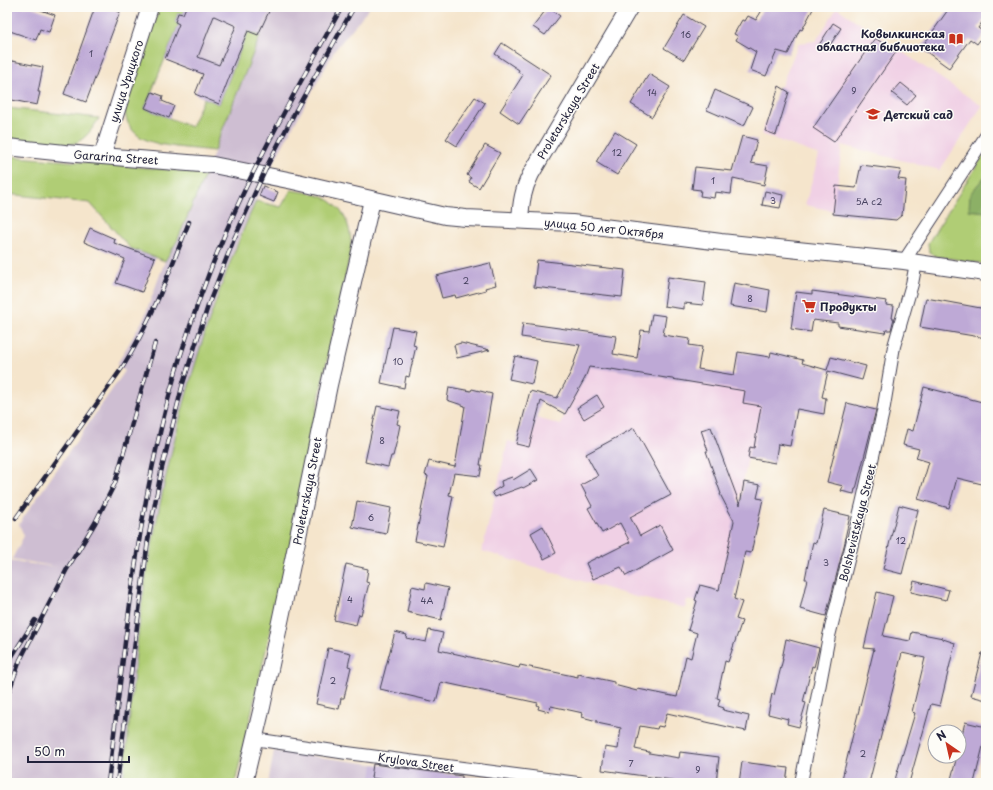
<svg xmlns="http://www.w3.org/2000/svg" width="993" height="790" font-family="'Playpen Sans',sans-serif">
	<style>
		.built { fill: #f0d0e5 }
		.industrial { fill: #cebed2 }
		.green { fill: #b0cd74; stroke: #697858 }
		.forest { fill: #8cb066; stroke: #576950 }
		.building { fill: #bea9d6; fill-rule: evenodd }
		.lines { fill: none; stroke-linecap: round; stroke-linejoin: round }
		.street-casing { stroke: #423f51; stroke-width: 14 }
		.secondary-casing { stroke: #423f51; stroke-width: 18 }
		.street { stroke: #fff; stroke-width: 12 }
		.secondary { stroke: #fff; stroke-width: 16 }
		.rail-casing { stroke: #22223b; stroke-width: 4.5 }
		.rail { stroke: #fdfcf7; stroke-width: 3; stroke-dasharray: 9; stroke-linecap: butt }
		.labels { text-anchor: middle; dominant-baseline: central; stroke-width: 3; stroke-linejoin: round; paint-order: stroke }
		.number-label { font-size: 9px; fill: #494462 }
		.poi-label { font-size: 11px; font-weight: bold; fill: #22223b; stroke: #fdfcf7; text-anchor: start }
		.street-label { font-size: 11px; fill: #22223b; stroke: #fdfcf7 }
	</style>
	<rect width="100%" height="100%" fill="#fdfcf7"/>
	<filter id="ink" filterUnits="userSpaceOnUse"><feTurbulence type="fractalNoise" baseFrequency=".025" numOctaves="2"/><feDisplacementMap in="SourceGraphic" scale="8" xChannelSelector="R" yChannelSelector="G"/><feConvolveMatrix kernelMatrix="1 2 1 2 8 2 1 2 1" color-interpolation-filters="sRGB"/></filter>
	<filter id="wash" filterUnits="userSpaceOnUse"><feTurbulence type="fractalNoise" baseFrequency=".012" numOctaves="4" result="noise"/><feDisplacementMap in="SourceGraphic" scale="16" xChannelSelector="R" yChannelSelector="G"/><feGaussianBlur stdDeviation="0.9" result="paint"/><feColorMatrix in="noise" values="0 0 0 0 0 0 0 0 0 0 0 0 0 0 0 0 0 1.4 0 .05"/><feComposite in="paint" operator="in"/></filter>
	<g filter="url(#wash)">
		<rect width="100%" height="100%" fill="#f5e5cc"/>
		<!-- built -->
		<path class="built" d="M837 8 982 106 940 170 842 145 834 211 805 205 819 155 761 134 799 43 816 41Z
			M589 366 617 370 745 391 744 403 761 406 754 448 750 447 745 473 715 607 687 600 685 608 632 596 482 551 508 441 529 447 537 418 561 425 565 414 585 378Z"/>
		<!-- industrial -->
		<path class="industrial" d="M186 7H370L335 50 271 167 238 240 214 303 197 359 176 431 166 474 150 557 142 603 123 783H7V561L58 567 12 559 24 536 19 524 125 371 117 364 144 318 165 261 177 241 205 175 260 36 248 31 219 104 195 94 203 74 165 59 179 24 175 22 178 13 183 14Z
			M274 751 447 774 524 783H268Z"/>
		<!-- green -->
		<path class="green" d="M160 7H186L183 14 178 13 175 22 179 24 145 108 191 127 204 98 219 104 248 31 260 36 214 151C192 148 162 148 142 138 132 132 126 123 125 111 124 102 129 93 131 84 139 58 150 33 160 7Z
			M7 108 99 118C93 128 86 139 75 143 64 148 22 140 7 138Z
			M986 151V264L935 256 929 251 928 243Z
			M7 156 184 171 205 175 177 241 165 261 130 248 90 203 7 194Z
			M291 190C302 192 315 193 325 198 345 208 352 229 351 250L322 383 292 538 235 783H123C130 723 134 662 142 602 146 574 152 546 157 519 179 409 210 303 256 201L281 207Z"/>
		<!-- forest -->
		<path class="forest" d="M986 175V212L969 210 970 194Z"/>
		<g id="blocks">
			<!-- building -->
			<path class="building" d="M7 7H32L55 15 49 32 40 29 36 40 7 30Z
				M95 7H106L120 12 86 102 64 94Z
				M186 7H246L254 11 256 7H271L258 35 248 31 231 70H232L219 104 195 94 203 74 165 59 179 24 175 22 178 13 183 14ZM214 16 236 26 219 65 198 57Z
				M548 7 560 16 545 35 533 27Z
				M764 7H814L802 30 800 29 788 54 777 51 766 76 750 70 756 52 736 40 738 36 734 34 742 20 745 21 748 16 756 20Z
				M950 7H986V17L978 28 985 33 977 44 970 39 949 68 921 48Z
				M684 15 704 27 684 60 664 48Z
				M833 23 841 28 827 50 819 45Z
				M875 38 896 52 834 142 813 128Z
				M502 43 551 75 519 124 500 111 523 75 518 72 519 70 495 54Z
				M7 60 43 67 38 92H40L37 105 7 99Z
				M649 74 670 87 652 117 631 104Z
				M901 83 916 95 907 105 892 93Z
				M779 86 789 92 776 135 765 131Z
				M715 90 753 107 744 126 707 110Z
				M152 92 163 96 162 101 174 106 169 118 145 108Z
				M475 97 485 103 457 146 446 139Z
				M615 131 636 144 617 175 596 162Z
				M742 136 757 140 751 163 768 166 764 185 733 178 731 194 715 192 714 198 700 196 701 190 692 189 695 167 732 171Z
				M485 145 500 153 479 188 469 182 471 178 467 175Z
				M861 165 901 170 898 179 906 180 902 215 896 220 833 214 836 186 856 188Z
				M263 186 278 192 274 202 259 196Z
				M765 191 783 195 780 208 762 205Z
				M90 228 115 239 114 243 155 258 142 292 116 283 125 259 84 242Z
				M537 260 625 270 622 297 534 287Z
				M490 263 496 285 485 288 486 290 456 298 455 295 442 298 436 276Z
				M668 277 706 282 703 305 684 303V309L664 306Z
				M734 283 770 290 767 312 730 306Z
				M812 291 887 301 886 305 894 306 892 318H894L891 330H886L885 333 838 326V323L813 320 811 332 791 329 796 292 812 294Z
				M926 298 986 309V338L920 327Z
				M652 314 666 316 663 335 690 339 689 345 702 347 698 369 734 375 738 352 770 357 771 352 803 360 802 363 827 370 831 357 866 366 862 380 828 371 822 397 826 398 824 414 797 409 790 446 778 444 775 463 748 458 750 447 754 448 761 406 743 403 745 391 611 369V370L589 367 585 378 565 414 541 401 529 447 516 444 530 391 557 398 571 372 580 345 521 337 523 323 616 336 613 354 637 358 641 330 649 331Z
				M393 327 416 331 413 345 416 346 409 377 406 376 404 388 381 383Z
				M461 343 490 350 457 358 454 345Z
				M515 356 537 361 532 384 509 379Z
				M449 387 471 391 472 389 492 394 480 465H482L480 476 454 473 449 495 453 496 443 547 415 541 428 476 425 475 429 461 455 467 465 406 447 400Z
				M924 387 986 403V485L957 478 949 508 918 499 929 462 916 458 919 449 903 445 907 429 913 431Z
				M597 395 604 407 584 419 577 408Z
				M847 403 876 410 856 489H855L854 494 841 491 843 486 827 482Z
				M377 406 400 411 397 424 400 425 397 440 393 456H391L388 467 365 462Z
				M711 427 740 505 744 482 760 485 757 498 763 499 751 553 745 552 734 599 742 602 736 619 742 621 728 662 725 661 717 698 720 699 718 706 724 708 723 710 749 716 746 731 667 713 663 727 658 726 657 729 640 726 635 749 649 752V753L679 758 680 752 719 757 716 783H693L602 770 605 747 618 749 621 728 597 723V721L582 717 583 713 551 706 549 712 538 709 539 706 537 705 538 703 441 682 436 702 380 689 395 632 407 635 406 638 426 642 429 630 443 633 439 650 519 668 520 665 578 677V674L614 682V685L637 691 638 689 677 697 686 656 691 658 697 633 688 630 697 601 695 600 700 585 719 590 734 521 720 494H721L706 451H708L701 430Z
				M634 428 671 495 630 517 640 536 660 525 673 550 626 576 621 567 593 579 586 563 598 557V558L630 542 620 523 602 533 588 508 592 506 581 485 598 476 586 454Z
				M531 469 538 480 523 488 522 487 495 497 492 492 502 486 501 481 512 477 513 480Z
				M357 501 391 508 386 534 352 527Z
				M899 505 918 510 902 574 883 569Z
				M824 510 850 516 845 538H846L826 616 800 609 807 579H805L809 559 813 542 816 543Z
				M543 526 556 553 544 559 531 533Z
				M346 564 368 569 366 582 369 583 361 615 359 614 356 625 334 620Z
				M914 581 949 590 946 600 911 592Z
				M426 583 448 588 441 620 407 612 412 586 425 589Z
				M877 592 893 596 883 636 910 641 912 632 943 638V639L955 643 940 706 931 704 909 783H894L915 713 912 712 925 658 902 653 869 783H841L874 649 864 648Z
				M786 639 819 648 814 667 812 666 803 702 806 703 799 727 787 724 788 719 768 714 772 694 774 695 783 659H782Z
				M328 648 351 653 348 666 351 667 344 698H341L339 709 316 704Z
				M982 653H986V700L971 696Z
				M965 722 986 727V734L974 783H950L957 756H959V747Z
				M742 762 788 768 786 783H739Z
				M373 764 462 776V783H409L371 778Z"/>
		</g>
	</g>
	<g filter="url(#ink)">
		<use href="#blocks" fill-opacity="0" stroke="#423f51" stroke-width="1"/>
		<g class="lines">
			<defs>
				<path id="street" d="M904 261 986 136
					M254 739 347 753 578 783
					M801 783 829 636 862 504 883 412 894 346 912 284 916 263"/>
				<path id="secondary" d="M7 147 65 153 213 165 293 181 445 216 466 218 572 223 721 242 904 261 986 273
					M102 156 150 7
					M520 220C521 203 523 189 531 174L630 7
					M244 783 262 707 300 527 329 385 372 200"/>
			</defs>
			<!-- street casing -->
			<use href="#street" class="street-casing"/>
			<!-- secondary casing -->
			<use href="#secondary" class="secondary-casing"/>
			<!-- street -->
			<use href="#street" class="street"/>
			<!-- secondary -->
			<use href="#secondary" class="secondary"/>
			<defs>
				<path id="rail" d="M16 518 122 368C151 322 169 273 189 222
					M7 664 35 620
					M7 697 20 660 67 569 95 523 115 483 155 343
					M108 783C126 639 138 493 181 354 202 287 228 221 260 159 286 107 314 57 342 7
					M117 783 148 540 161 472 183 383 209 303 234 239 268 164 296 110 354 7"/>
			</defs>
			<!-- rail casing -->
			<use href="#rail" class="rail-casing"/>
			<!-- rail -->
			<use href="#rail" class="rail"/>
		</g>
	</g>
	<!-- icons -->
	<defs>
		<symbol id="library-bare" viewBox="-9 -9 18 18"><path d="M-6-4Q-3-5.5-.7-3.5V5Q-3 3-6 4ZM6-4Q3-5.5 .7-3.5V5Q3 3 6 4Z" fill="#c8321e" stroke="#fdfcf7" stroke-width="2.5" paint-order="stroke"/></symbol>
		<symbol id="school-bare" viewBox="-9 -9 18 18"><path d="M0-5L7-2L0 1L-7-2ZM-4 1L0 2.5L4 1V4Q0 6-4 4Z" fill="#c8321e" stroke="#fdfcf7" stroke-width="2.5" paint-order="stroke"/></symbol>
		<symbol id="supermarket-bare" viewBox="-9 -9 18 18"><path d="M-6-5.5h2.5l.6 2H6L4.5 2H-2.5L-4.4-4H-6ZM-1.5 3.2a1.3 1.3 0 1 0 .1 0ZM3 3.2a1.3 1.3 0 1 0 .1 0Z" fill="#c8321e" stroke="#fdfcf7" stroke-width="2.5" paint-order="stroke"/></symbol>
	</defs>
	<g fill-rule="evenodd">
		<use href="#library-bare" x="946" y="29" width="20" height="20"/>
		<use href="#school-bare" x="863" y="104" width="20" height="20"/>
		<use href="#supermarket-bare" x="799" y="296" width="20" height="20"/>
	</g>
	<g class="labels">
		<!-- number labels -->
		<g class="number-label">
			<text x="686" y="34">16</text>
			<text x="91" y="53">1</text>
			<text x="854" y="90">9</text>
			<text x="652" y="92">14</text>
			<text x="617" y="152">12</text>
			<text x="713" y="180">1</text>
			<text x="773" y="200">3</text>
			<text x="869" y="201">5А с2</text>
			<text x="466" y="280">2</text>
			<text x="750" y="298">8</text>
			<text x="398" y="361">10</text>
			<text x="382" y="440">8</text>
			<text x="371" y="517">6</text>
			<text x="901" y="540">12</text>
			<text x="826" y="562">3</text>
			<text x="350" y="599">4</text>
			<text x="427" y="600">4А</text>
			<text x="333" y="680">2</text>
			<text x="863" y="753">2</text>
			<text x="631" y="763">7</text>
			<text x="698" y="769">9</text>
		</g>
		<!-- poi labels -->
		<g class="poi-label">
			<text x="945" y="33" text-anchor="end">Ковылкинская<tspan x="945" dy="13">областная библиотека</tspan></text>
			<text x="884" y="114">Детский сад</text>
			<text x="820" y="306">Продукты</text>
		</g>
		<!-- street labels -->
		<g class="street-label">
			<text transform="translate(126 81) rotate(-72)">улица Урицкого</text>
			<text transform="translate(568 111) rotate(-59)">Proletarskaya Street</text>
			<text transform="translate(116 157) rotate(4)">Gararina Street</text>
			<text transform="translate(604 228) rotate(6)">улица 50 лет Октября</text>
			<text transform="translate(307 491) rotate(-79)">Proletarskaya Street</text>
			<text transform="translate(857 523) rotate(-76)">Bolshevistskaya Street</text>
			<text transform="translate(416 762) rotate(8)">Krylova Street</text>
		</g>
	</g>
	<!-- margin -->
	<rect width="993" height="790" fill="none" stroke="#fdfcf7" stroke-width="24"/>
	<!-- north arrow -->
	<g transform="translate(947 744) rotate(326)"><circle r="19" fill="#fdfcf7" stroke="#a5a5ac"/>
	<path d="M0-3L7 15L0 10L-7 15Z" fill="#c8321e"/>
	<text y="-6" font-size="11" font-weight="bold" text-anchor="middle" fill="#22223b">N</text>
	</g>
	<!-- scale -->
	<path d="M28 756v6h101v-6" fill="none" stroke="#22223b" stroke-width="2"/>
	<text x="34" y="756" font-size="12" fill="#22223b" stroke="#fdfcf7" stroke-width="3" paint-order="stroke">50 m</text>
</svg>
